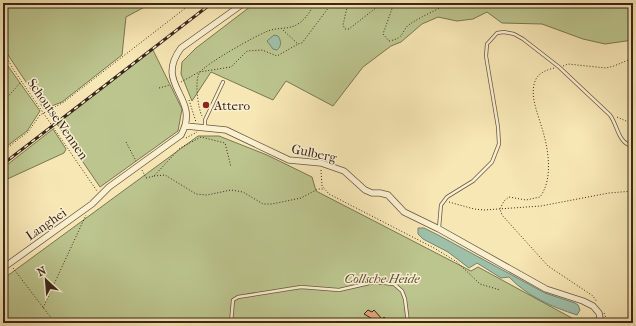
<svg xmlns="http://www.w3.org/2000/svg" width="636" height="326" font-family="'IM FELL French Canon',serif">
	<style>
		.green { fill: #bcc58e; stroke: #7a7654 }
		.water { fill: #9ec0a9; stroke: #768270 }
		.building { fill: #e2a478; stroke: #39261b }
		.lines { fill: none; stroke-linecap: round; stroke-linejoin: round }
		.service-casing { stroke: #685642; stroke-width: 4 }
		.minor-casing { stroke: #685642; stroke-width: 7 }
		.path { stroke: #39261b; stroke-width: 1; stroke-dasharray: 1 2; stroke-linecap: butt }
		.service { stroke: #faefcf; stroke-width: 2.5 }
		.minor { stroke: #faefcf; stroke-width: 5.5 }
		.rail-casing { stroke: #39261b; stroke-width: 3 }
		.rail { stroke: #faefcf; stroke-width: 1.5; stroke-dasharray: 4.5; stroke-linecap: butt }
		.poi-dot { fill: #8f2418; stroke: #faefcf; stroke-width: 1.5 }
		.labels { text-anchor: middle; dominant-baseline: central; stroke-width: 3; stroke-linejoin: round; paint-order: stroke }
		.poi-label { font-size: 13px; fill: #39261b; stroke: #faefcf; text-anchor: start }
		.street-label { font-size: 13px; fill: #39261b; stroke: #faefcf }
		.park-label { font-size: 13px; font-style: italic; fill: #5a4e38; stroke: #faefcf }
	</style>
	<rect width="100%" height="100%" fill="#f7e7b5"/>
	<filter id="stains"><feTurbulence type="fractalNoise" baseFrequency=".005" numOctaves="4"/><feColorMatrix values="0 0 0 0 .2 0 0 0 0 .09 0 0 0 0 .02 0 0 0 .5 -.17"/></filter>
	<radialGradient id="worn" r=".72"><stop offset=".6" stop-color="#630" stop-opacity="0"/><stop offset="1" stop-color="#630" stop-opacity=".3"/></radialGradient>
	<!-- green -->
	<path class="green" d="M3 3H152L126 17 122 55 62 102 44 109 8 55 3 43Z
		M255 3H633V40L605 44 583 39 542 24 502 23 487 12 473 19 457 21 438 17 422 24 401 42 391 46 363 67 333 106 286 81 273 100 211 72 192 101 181 74 182 62 196 48Z
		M153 50 182 109 178 131 100 187 57 124Z
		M3 59 40 111 27 131 3 149Z
		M53 129 66 149 64 153 3 181V168Z
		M198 136H219L267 155 312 177 316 191 471 271 478 267 581 323H343L340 321 337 323H3V279Z"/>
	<!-- water -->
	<path class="water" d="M274 35 278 36C281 40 282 46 277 50L273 49 267 41Z
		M418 228H424L438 235 545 293 575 303 578 305 580 310 577 315C552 307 527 296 509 277L501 278 477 263 469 268 448 252 423 239 418 234Z"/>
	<!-- building -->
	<path class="building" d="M368 310 372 312 374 310 382 319 384 317 390 323H377L376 321 364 314Z"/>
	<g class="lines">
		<defs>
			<path id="service" d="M205 126V120L223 82
				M439 228 441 205 447 197 473 181 492 162 499 144 498 127 486 56 487 44 497 33 504 32 514 34 523 39 559 67 610 115C618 126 618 144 633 146
				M231 323 233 300 238 297 301 287 339 290 374 282 394 284 402 291 405 299 408 323"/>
			<path id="minor" d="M186 126 226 130 289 160 321 163 344 171 365 190 372 193H380L388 195 404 212 439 229 546 289 583 301 593 306 599 313 601 323
				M3 268 92 204 109 187 181 135C202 97 153 86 181 48L244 3"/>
		</defs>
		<!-- service casing -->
		<use href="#service" class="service-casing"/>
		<!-- minor casing -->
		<use href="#minor" class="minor-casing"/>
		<!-- path -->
		<path class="path" d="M348 3 343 25 345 29H349L382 3
			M394 3 383 34 389 41C406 38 401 30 410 24 422 16 437 10 449 3
			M477 3 486 5 499 3
			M283 30 298 44 302 43 332 3
			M3 50 13 69 97 191
			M563 66 568 64 606 68 614 66 633 58
			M554 68C547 70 540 72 536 79 529 94 537 111 541 125 548 146 554 178 540 197L526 200 509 197 504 201 500 209 502 215 548 266 593 296 597 302
			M181 82 199 72 231 67 247 51 262 50 277 56 298 44
			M159 88 170 85
			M189 100 196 122
			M3 102 21 82
			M202 116C198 109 194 78 200 72 207 63 257 35 268 31 278 27 288 30 298 24 306 19 310 11 315 3
			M617 117 633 124
			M186 138 197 132
			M126 142 136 161
			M3 151 28 132 40 115 64 102 192 3
			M142 170 146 178 154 176 180 148 201 137 225 143 231 167
			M321 170 322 186 329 194 434 248 457 262 480 284 500 290
			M154 176 165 175 196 194 207 195 231 190 243 192 263 204H272L301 198 318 189H323
			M449 202 474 209 484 210 541 206 609 193 633 191
			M13 268 55 323
			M43 308 86 215
			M604 313 608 323"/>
		<!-- service -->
		<use href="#service" class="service"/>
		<!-- minor -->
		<use href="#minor" class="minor"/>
		<defs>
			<path id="rail" d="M3 164 212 3"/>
		</defs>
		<!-- rail casing -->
		<use href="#rail" class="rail-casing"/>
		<!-- rail -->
		<use href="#rail" class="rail"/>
	</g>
	<!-- markers -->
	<circle class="poi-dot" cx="206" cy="105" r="4"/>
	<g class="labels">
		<!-- poi labels -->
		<g class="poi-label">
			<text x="214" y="105">Attero</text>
		</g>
		<!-- street labels -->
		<g class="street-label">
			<text transform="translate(58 119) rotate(55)">Schoutse Vennen</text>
			<text transform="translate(314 153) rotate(12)">Gulberg</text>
			<text transform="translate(46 224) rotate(-35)">Langhei</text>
		</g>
		<!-- park labels -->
		<g class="park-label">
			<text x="382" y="278">Collsche Heide</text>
		</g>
	</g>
	<!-- margin -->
	<rect width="636" height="326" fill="none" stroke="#f7e7b5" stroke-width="16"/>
	<rect x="4" y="4" width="628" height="318" fill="none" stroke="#39261b" stroke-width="2"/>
	<rect x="8" y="8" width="620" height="310" fill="none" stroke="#39261b"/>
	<!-- north arrow -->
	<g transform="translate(46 280) rotate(334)" stroke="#faefcf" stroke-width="3" paint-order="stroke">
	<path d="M0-3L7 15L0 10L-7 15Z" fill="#39261b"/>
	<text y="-6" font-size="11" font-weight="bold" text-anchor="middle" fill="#39261b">N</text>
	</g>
	<rect width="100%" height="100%" filter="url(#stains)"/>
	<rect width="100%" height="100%" fill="url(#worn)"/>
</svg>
